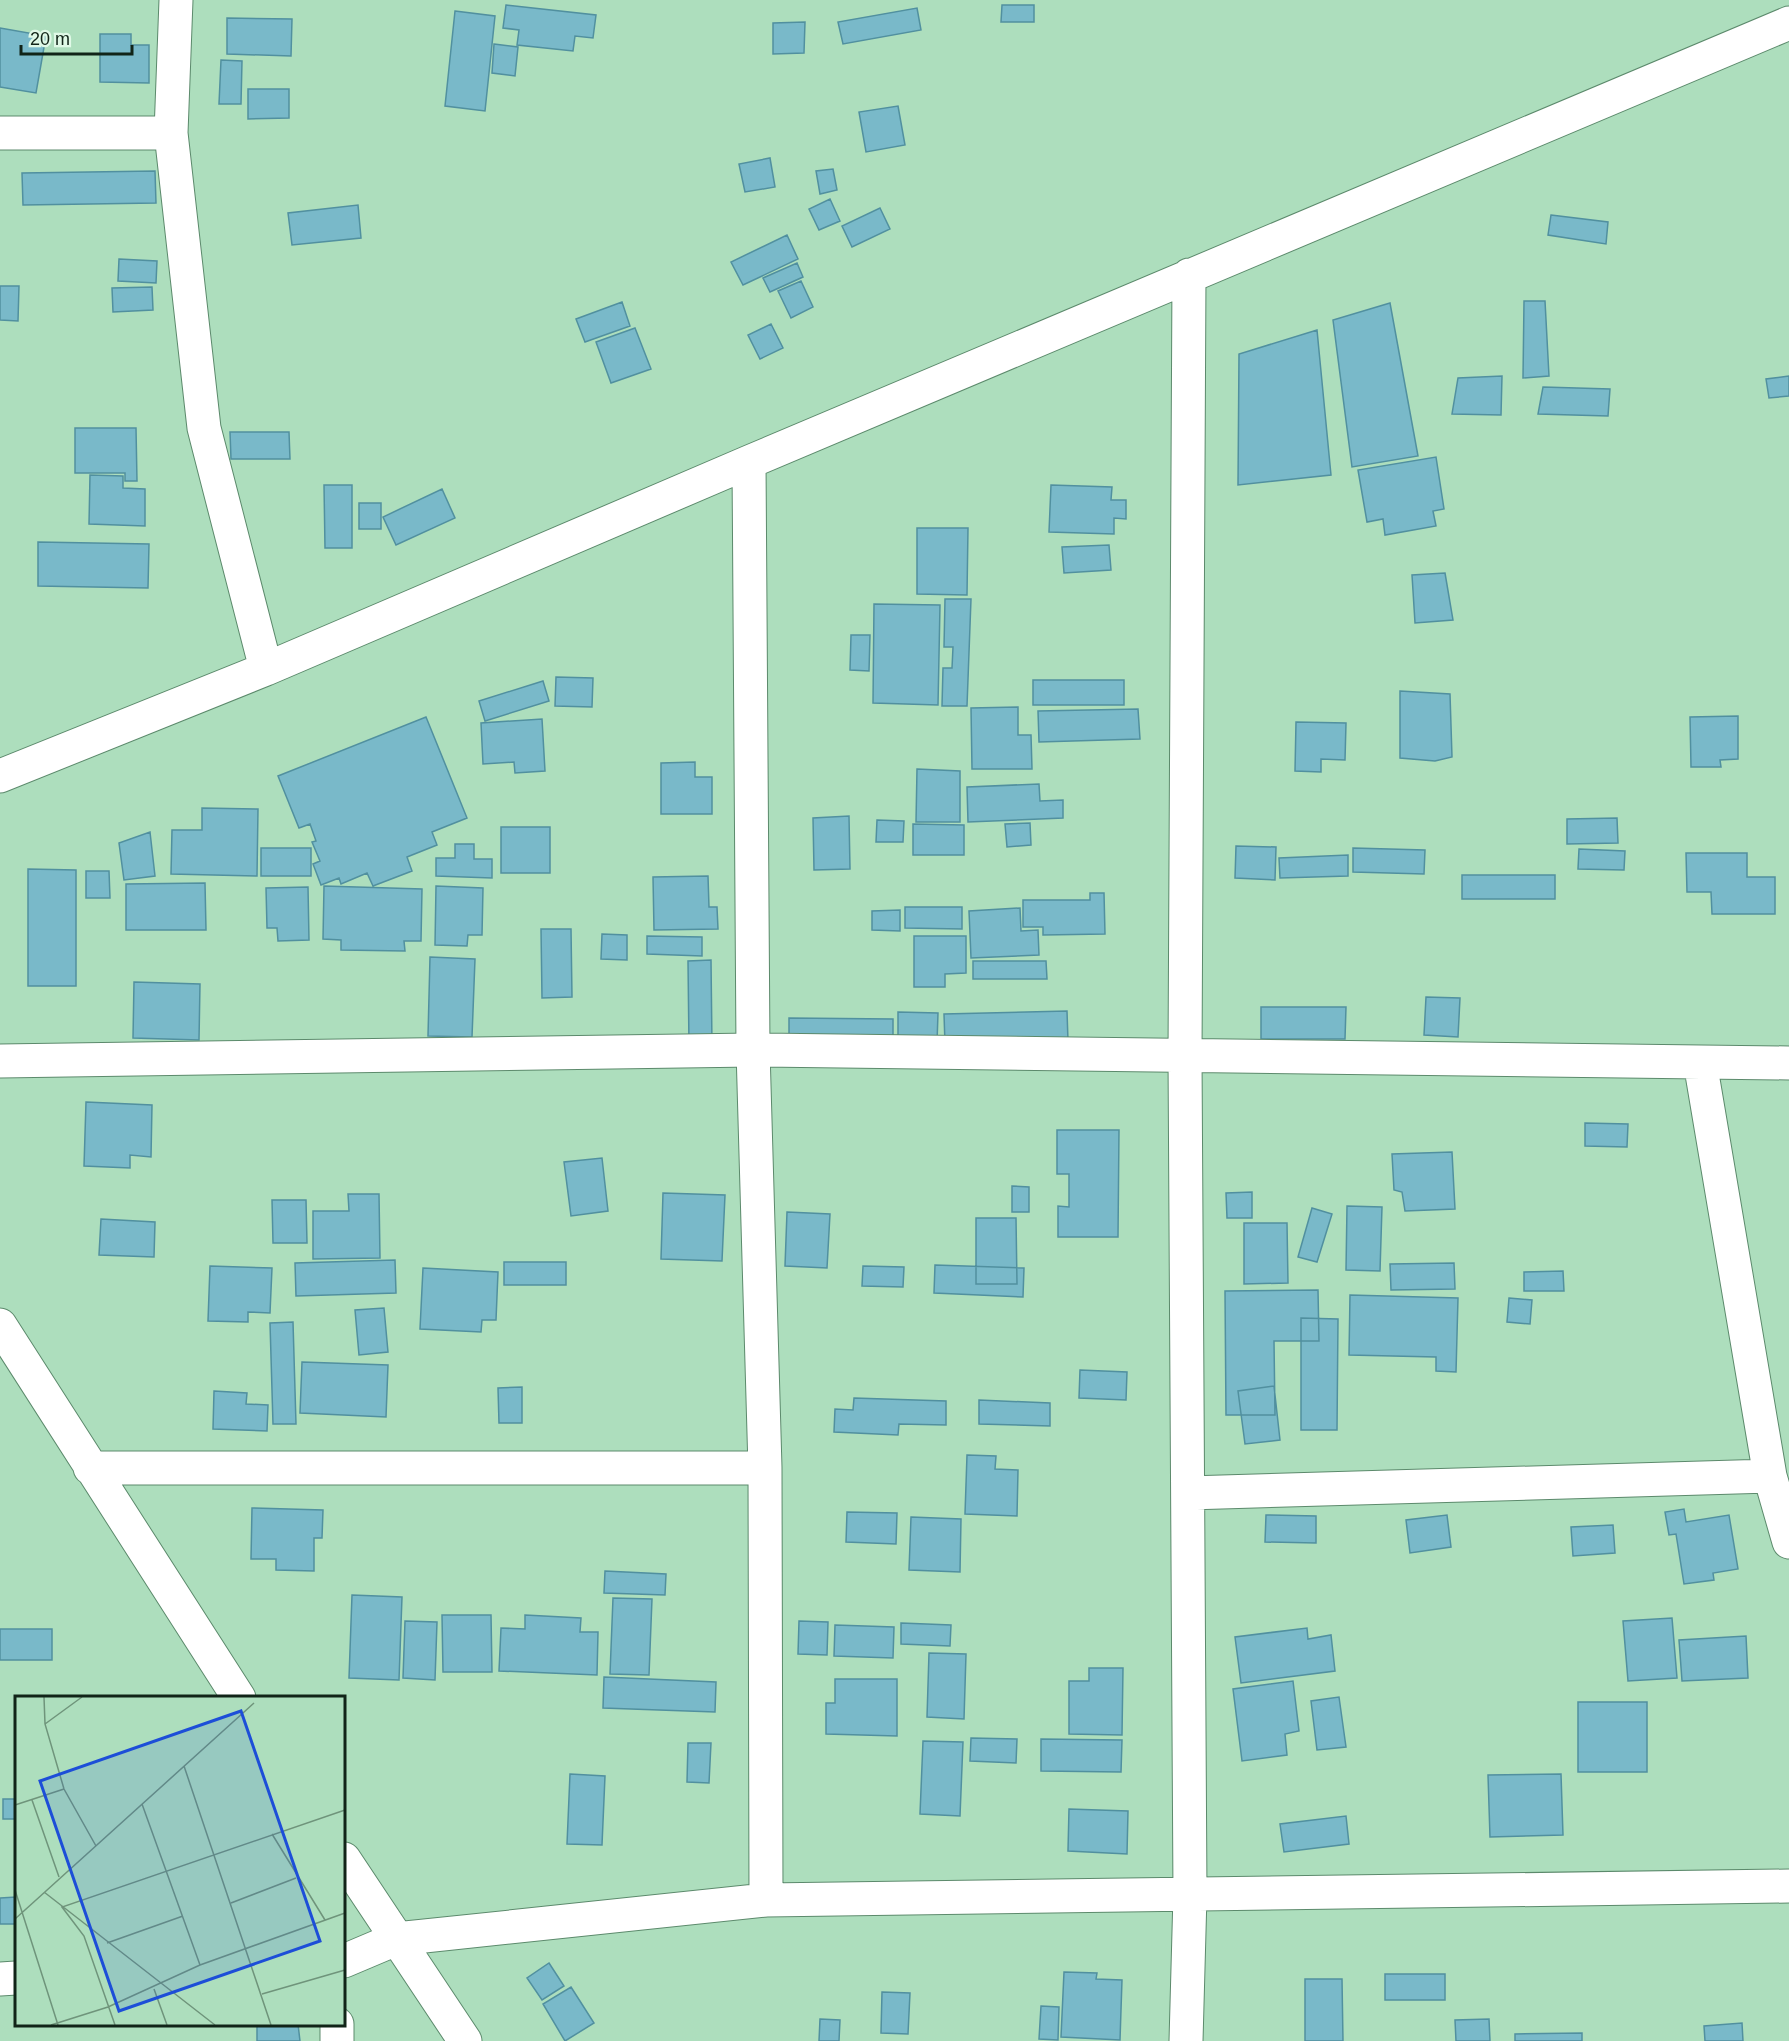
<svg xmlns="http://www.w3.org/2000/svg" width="1789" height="2041" font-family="Helvetica,sans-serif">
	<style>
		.building { fill: #79b9c9; stroke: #51909f; stroke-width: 1.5 }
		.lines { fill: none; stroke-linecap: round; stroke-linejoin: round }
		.minor-casing { stroke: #5c8a6c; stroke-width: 35 }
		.minor { stroke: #fff; stroke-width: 33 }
		.inset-road { fill: none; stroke: #6f947b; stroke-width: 1.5 }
		.view { fill: #1d4ed8; fill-opacity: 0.15; stroke: #1d4ed8; stroke-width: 3 }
		.inset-edge { fill: none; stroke: #112418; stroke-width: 3 }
	</style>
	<rect width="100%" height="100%" fill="#addebd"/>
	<!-- building -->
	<path class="building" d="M506 5 596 15 593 38 575 36 573 51 517 45 519 30 503 28Z
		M1002 5H1034V22H1001Z
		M917 8 921 30 843 44 838 22Z
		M455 11 495 16 485 111 445 106Z
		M227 18 292 19 291 56 227 54Z
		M805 22 804 53 773 54V23Z
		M0 28 46 36 36 93 0 87Z
		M100 34H131V45H149V83L100 82Z
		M494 44 518 47 515 76 492 73Z
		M221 60 242 61 241 104H219Z
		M248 89H289V118L248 119Z
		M898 106 905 145 866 152 859 112Z
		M770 158 775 187 745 192 739 164Z
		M833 169 837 190 820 194 816 171Z
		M155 171 156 203 23 205 22 173Z
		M830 199 840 221 819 230 809 209Z
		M358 205 361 238 292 245 288 213Z
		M880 208 890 229 852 247 842 226Z
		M1551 215 1608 222 1606 244 1548 235Z
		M787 235 798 259 743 285 731 262Z
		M119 259 157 261 156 283 118 281Z
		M797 263 803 277 770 292 763 278Z
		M801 281 813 307 791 318 778 291Z
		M0 286H19L18 321 0 320Z
		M152 287 153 310 113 312 112 288Z
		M1524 301H1545L1549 376 1523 378Z
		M622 302 630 326 585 342 576 319Z
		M1390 303 1418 456 1352 467 1333 320Z
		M771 324 783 348 760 359 748 335Z
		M635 328 651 369 611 383 596 342Z
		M1317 330 1331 475 1238 485 1239 354Z
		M1502 376 1501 415 1452 414 1458 378Z
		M1789 376V396L1769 398 1766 379Z
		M1543 387 1610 389 1608 416 1538 414Z
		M75 428H136L137 481H125V473H75Z
		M230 432H289L290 459H231Z
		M1436 457 1444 509 1433 511 1436 526 1385 535 1383 519 1367 522 1358 470Z
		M90 475 123 476V488L145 489V526L89 524Z
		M324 485H352V548H325Z
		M1051 485 1112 487 1111 500H1126V519L1114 518V534L1049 532Z
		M442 489 455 518 396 545 383 517Z
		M359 503H381V529H359Z
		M917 528H968L967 595 917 594Z
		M38 542 149 544 148 588 38 586Z
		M1109 545 1111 570 1064 573 1062 547Z
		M1445 573 1453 620 1415 623 1412 575Z
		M945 599H971L967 706H942L943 668H952L953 647H944Z
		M874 604 940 605 938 705 873 703Z
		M851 635H870L869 671 850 670Z
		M556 677 593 678 592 707 555 706Z
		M1033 680H1124V705H1033Z
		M543 681 549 701 485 721 479 701Z
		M1400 691 1450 694 1452 757 1435 761 1400 758Z
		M1018 707V735H1031L1032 769H972L971 708Z
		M1138 709 1140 739 1039 742 1038 711Z
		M1738 716V759L1720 760 1721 767H1691L1690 717Z
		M426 717 467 818 432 832 437 845 407 857 412 871 373 886 367 873 341 884 339 878 321 885 313 864 320 861 312 842 316 841 310 824 299 828 278 776Z
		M542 719 545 771 515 773 514 762 483 764 481 723Z
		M1296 722 1346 723 1345 760 1321 759V772L1295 771Z
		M695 762V777H712V814H661V763Z
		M917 769 960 771V822H916Z
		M1039 784 1040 801 1063 800V818L968 822 967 787Z
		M202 808 258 809 257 876 171 874 172 830H202Z
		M849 816 850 869 814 870 813 818Z
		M1617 818 1618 843 1567 844V819Z
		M877 820 904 821 903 842H876Z
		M1030 823 1031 845 1007 847 1005 824Z
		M913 824 964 825V855H913Z
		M501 827H550V873H501Z
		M150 832 155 876 124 880 119 843Z
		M455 844H474V859H492V878L436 876V858H455Z
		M1236 846 1276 847 1275 880 1235 878Z
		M261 848H311V876H261Z
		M1353 848 1425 850 1424 874 1353 872Z
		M1579 849 1625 851 1624 870 1578 869Z
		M1686 853H1747V877H1775V914H1712L1711 892H1687Z
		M1348 855V876L1280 878 1279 858Z
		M28 869 76 870V986H28Z
		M86 871H109L110 898H86Z
		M1462 875H1555V899H1462Z
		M708 876 709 907H717L718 929 654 930 653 877Z
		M205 883 206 930H126V884Z
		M324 886 422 889 421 941H404L405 951 341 950V940L323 939Z
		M436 886 483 888 482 935H468L467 946 435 945Z
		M308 887 309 940 278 941 277 928H267L266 888Z
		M1090 893H1104L1105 934 1043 935V927H1023V900H1090Z
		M905 907H962V929L905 928Z
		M1020 908 1021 931 1038 930 1039 955 971 958 969 911Z
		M900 910V931L872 930V911Z
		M541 929H571L572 997 542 998Z
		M602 934 627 935V960L601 959Z
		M647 936 702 937V956L647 954Z
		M914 936H966V973L945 974V987H914Z
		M430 957 475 959 472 1037 428 1036Z
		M711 960 712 1046H689L688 961Z
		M973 961H1046L1047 979H973Z
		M134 982 200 984 199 1040 133 1038Z
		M1426 997 1460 998 1458 1037 1424 1035Z
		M1261 1007H1346L1345 1039H1261Z
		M1067 1011 1068 1041 945 1044 944 1014Z
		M898 1012 938 1013 937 1043H898Z
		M789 1018 893 1019V1042H789Z
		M86 1102 152 1105 151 1157 130 1155V1168L84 1166Z
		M1585 1123 1628 1124 1627 1147 1585 1146Z
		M1057 1130H1119L1118 1237H1058V1206L1069 1207V1174H1057Z
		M1452 1152 1455 1209 1405 1211 1402 1192 1394 1190 1392 1154Z
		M602 1158 608 1211 571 1216 564 1162Z
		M1012 1186 1029 1187V1212H1012Z
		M1252 1192V1218H1227L1226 1193Z
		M663 1193 725 1195 722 1261 661 1259Z
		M348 1194H379L380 1258 313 1259V1211H349Z
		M272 1200H306L307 1243H273Z
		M1347 1206 1382 1207 1380 1271 1346 1270Z
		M1312 1208 1332 1214 1317 1262 1298 1257Z
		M787 1212 830 1214 827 1268 785 1266Z
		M976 1218H1016L1017 1284H976Z
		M101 1219 155 1222 154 1257 99 1255Z
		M1244 1223H1287L1288 1283 1244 1284Z
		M395 1260 396 1293 296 1296 295 1263Z
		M504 1262H566V1285H504Z
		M1454 1263 1455 1289 1391 1290 1390 1264Z
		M935 1265 1024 1268 1023 1297 934 1293Z
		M210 1266 272 1268 270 1313 248 1312V1322L208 1321Z
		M863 1266 904 1267 903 1287 862 1286Z
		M423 1268 498 1272 496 1320H482L481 1332 420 1329Z
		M1563 1271 1564 1291H1524V1272Z
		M1318 1290 1319 1341H1274L1275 1415H1226L1225 1291Z
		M1350 1295 1458 1298 1456 1372 1436 1371V1357L1349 1355Z
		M1509 1298 1532 1300 1530 1324 1507 1322Z
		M384 1308 388 1352 359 1355 355 1310Z
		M1301 1318 1338 1319 1337 1430H1301Z
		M293 1322 296 1424H273L270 1323Z
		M302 1362 388 1365 386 1417 300 1413Z
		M1080 1370 1127 1372 1126 1400 1079 1398Z
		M1274 1386 1280 1440 1245 1444 1238 1391Z
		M522 1387V1423H499L498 1388Z
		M214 1391 247 1393 246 1404 268 1405 267 1431 213 1429Z
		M854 1398 946 1401V1425L899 1424 898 1435 834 1432 835 1409 853 1410Z
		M979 1400 1050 1403V1426L979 1424Z
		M967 1455 996 1456 995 1469 1018 1470 1017 1516 965 1514Z
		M252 1508 323 1510 322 1538H314V1571L276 1570V1559H251Z
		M1684 1509 1686 1522 1729 1515 1738 1569 1713 1573 1714 1580 1684 1584 1676 1534 1669 1535 1665 1512Z
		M847 1512 897 1513 896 1544 846 1542Z
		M1266 1515 1316 1516V1543L1265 1542Z
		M1447 1515 1451 1547 1410 1553 1406 1520Z
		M911 1517 961 1519 960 1572 909 1570Z
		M1613 1525 1615 1553 1573 1556 1571 1527Z
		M605 1571 666 1574 665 1595 604 1593Z
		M352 1595 402 1597 399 1680 349 1678Z
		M613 1598 652 1599 649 1675 610 1674Z
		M442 1615H491L492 1672H443Z
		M525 1615 581 1618 580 1632H598L597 1675 499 1671 501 1628 525 1629Z
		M1672 1618 1677 1678 1628 1681 1623 1621Z
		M405 1621 437 1622 435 1680 403 1678Z
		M799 1621 828 1622 827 1655 798 1654Z
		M901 1623 951 1625 950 1646 901 1644Z
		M835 1625 894 1627 893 1658 834 1656Z
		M1307 1628 1308 1639 1331 1635 1335 1671 1241 1683 1235 1637Z
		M0 1629H52V1660H0Z
		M1746 1636 1748 1678 1682 1681 1679 1640Z
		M929 1653 966 1654 964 1719 927 1717Z
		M1089 1668H1123L1122 1735 1069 1734V1681H1089Z
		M604 1677 716 1682 715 1712 603 1708Z
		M835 1679H897V1736L826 1734V1703H835Z
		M1293 1681 1299 1731 1285 1734 1287 1755 1242 1761 1233 1689Z
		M1339 1697 1346 1747 1317 1750 1311 1701Z
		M1578 1702H1647V1772H1578Z
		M971 1738 1017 1739 1016 1763 970 1761Z
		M1041 1739 1122 1740 1121 1772 1041 1771Z
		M923 1741 963 1742 960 1816 920 1814Z
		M688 1743H711L709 1783 687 1782Z
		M570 1774 605 1776 602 1845 567 1844Z
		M1561 1774 1563 1835 1490 1837 1488 1775Z
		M3 1799H16V1819H3Z
		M1069 1809 1128 1811 1127 1854 1068 1851Z
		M1346 1816 1349 1844 1284 1852 1280 1824Z
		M16 1897V1924H0V1898Z
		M549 1963 564 1986 542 2000 527 1978Z
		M1064 1972 1097 1973 1096 1979 1122 1980 1120 2040 1061 2037Z
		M1385 1974H1445V2000H1385Z
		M1305 1979H1342L1343 2041H1305Z
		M571 1987 594 2023 565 2041 543 2004Z
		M882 1992 910 1993 908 2034 881 2033Z
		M1041 2006 1059 2007 1058 2040 1039 2039Z
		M820 2019 840 2020 839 2041H819Z
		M1489 2019 1490 2041H1456L1455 2020Z
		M1742 2023 1743 2041H1705L1704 2026Z
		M298 2024 300 2041H257V2025Z
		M1582 2033V2041H1515V2034Z"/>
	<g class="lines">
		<defs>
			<path id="minor" d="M176 0 171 133 204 428 266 669
				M0 133H171
				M749 462 753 1050 765 1468 766 1900
				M0 776 266 669 749 462 1789 23
				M0 1061 753 1050 1789 1063
				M1700 1062 1770 1476 1789 1542
				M0 1325 239 1698
				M90 1468H765
				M1188 1493 1770 1476
				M344 1859 465 2041
				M344 1961 396 1939 766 1900 1789 1886
				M0 1979 16 1978
				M337 2024V2041
				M1186 2041 1190 1895 1185 1056 1189 275"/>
		</defs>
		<!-- minor casing -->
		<use href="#minor" class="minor-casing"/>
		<!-- minor -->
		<use href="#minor" class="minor"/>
	</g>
	<!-- overview -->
	<g transform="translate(15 1696)">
		<rect width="330" height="330" fill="#addebd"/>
		<path class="inset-road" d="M29 1 30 28 49 93 81 150M30 28 67 1M169 70 256 329M17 104 44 181M127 108 185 269M0 109 49 93M257 138 310 224M0 194 43 329M29 196 200 329M216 207 281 182M0 223 239 7M92 247 168 220M139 293 152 329M247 298 330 274M36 329 93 311 185 269 330 217M100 329 69 240 47 211 330 114"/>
		<path class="view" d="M226 15 305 245 104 315 25 85Z"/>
		<rect width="330" height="330" class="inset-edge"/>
	</g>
	<!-- scale -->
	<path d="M21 45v9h111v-9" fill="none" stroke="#112418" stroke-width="3"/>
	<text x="30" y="45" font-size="18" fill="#112418" stroke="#e0f9e7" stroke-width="4.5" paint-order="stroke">20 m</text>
</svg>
